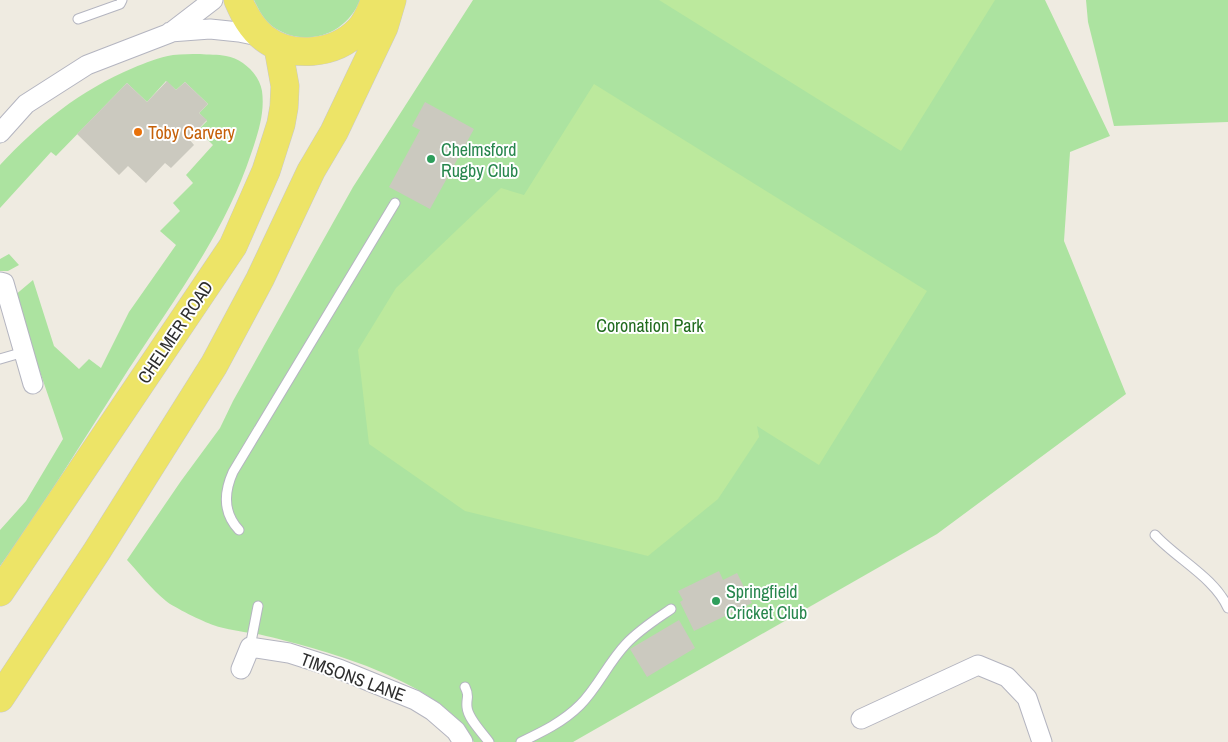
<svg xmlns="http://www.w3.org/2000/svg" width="1228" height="742" font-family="'Archivo Narrow',sans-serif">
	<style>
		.green { fill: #ace3a0 }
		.pitch { fill: #bce99d }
		.building { fill: #cbc9bf }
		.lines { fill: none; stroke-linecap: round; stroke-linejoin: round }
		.lane-casing { stroke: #b4b5c0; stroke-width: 11 }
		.street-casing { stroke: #b4b5c0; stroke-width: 21 }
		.primary-casing { stroke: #c9c9c9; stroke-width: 29 }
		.lane { stroke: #fff; stroke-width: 9 }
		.street { stroke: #fff; stroke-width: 19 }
		.primary { stroke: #ede467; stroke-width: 28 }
		.food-dot { fill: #e8710a; stroke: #fff; stroke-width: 2 }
		.leisure-dot { fill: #2e9e5b; stroke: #fff; stroke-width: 2 }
		.labels { text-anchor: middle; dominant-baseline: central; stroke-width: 4; stroke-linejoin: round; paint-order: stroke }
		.food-label { font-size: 18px; fill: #c56008; stroke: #fff; text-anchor: start }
		.leisure-label { font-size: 18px; fill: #27864d; stroke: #fff; text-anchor: start }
		.park-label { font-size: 18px; fill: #216b1e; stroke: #fff }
		.street-label { font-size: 18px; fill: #2e2e2e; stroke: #fff }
	</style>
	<rect width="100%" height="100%" fill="#efebe1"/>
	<!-- green -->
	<path class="green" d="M254 0H360C346 36 303 49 272 26 263 19 259 10 254 0Z
		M473 0H1045L1110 136 1070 152 1064 241 1126 394 937 534 573 742H474C445 683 326 650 266 636 249 632 230 631 213 625 204 622 173 607 166 601 152 590 139 573 127 560L181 481 220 428 233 401 353 187Z
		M1086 0H1228V122L1114 126 1088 22Z
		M200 54C208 55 218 54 226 56 243 59 259 74 262 91 265 113 258 133 251 154 223 239 165 311 118 386 79 447 42 508 0 566V530L26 501 63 439 14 296 33 280 54 346 79 369 89 359 101 368 129 312 176 245 160 231 180 211 173 203 193 183 186 175 213 145 198 130 207 121 199 113 208 104 185 82 176 90 166 81 147 102 127 83 56 156 51 152 0 208V165C38 124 81 90 133 68 145 63 159 57 173 55 182 54 191 54 200 54Z
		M9 254 19 265 8 271H0V259Z"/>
	<!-- pitch -->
	<path class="pitch" d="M659 0H995L901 151Z
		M594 84 927 291 819 465 757 426 759 437 718 499 648 556 465 511 369 444 358 350 396 288 501 188 524 195Z"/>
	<!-- building -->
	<path class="building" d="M167 81 176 90 185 82 208 104 199 113 207 120 189 139 194 145 171 168 165 163 146 183 128 166 119 175 77 134 127 83 147 102Z
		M425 102 474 129 430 209 389 187 420 130 412 126Z
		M719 571 723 580 737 573 752 603 694 631 680 602 683 600 678 591Z
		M679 620 695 648 647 677 630 649Z"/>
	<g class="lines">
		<defs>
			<path id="lane" d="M78 19 120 4 122 0
				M0 359 24 352
				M239 530C223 513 224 492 233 472L395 203
				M1155 535C1177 559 1215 578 1228 608
				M250 647 258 606
				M465 687C470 697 466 697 467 707 468 719 482 732 489 742
				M521 742C542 732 563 722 580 705 598 687 608 663 626 644 639 630 655 620 671 609"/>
			<path id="street" d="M170 32 210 29 239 32 263 37
				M0 133 26 104 87 65 170 33 213 0
				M0 282 4 283 33 384
				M241 669 250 647 289 653 339 669 415 700 433 711 456 731 463 742
				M861 719 978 665 1007 677 1027 698 1042 742"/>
			<path id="primary" d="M238 0C244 14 251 28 264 38 291 59 335 55 359 30 367 22 371 11 375 0
				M0 592 233 246 266 171 281 124 284 107 285 86 278 47
				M0 698 97 551 214 365 260 279 311 171 334 132 384 27 392 0"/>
		</defs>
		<!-- lane casing -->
		<use href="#lane" class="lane-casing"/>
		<!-- street casing -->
		<use href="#street" class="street-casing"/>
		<!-- primary casing -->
		<use href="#primary" class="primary-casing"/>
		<!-- lane -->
		<use href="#lane" class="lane"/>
		<!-- street -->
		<use href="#street" class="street"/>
		<!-- primary -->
		<use href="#primary" class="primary"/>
	</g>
	<!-- markers -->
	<circle class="food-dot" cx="138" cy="132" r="5"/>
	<g class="leisure-dot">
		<circle cx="431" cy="159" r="5"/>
		<circle cx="716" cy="601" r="5"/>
	</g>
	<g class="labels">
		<!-- food labels -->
		<g class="food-label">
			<text x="148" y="132">Toby Carvery</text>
		</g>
		<!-- leisure labels -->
		<g class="leisure-label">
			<text x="441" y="149">Chelmsford<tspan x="441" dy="21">Rugby Club</tspan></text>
			<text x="726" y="591">Springfield<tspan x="726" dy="21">Cricket Club</tspan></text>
		</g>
		<!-- park labels -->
		<g class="park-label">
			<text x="650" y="325">Coronation Park</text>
		</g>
		<!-- street labels -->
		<g class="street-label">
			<text transform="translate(175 332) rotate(-56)">CHELMER ROAD</text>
			<text transform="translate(353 677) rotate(20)">TIMSONS LANE</text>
		</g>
	</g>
</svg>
